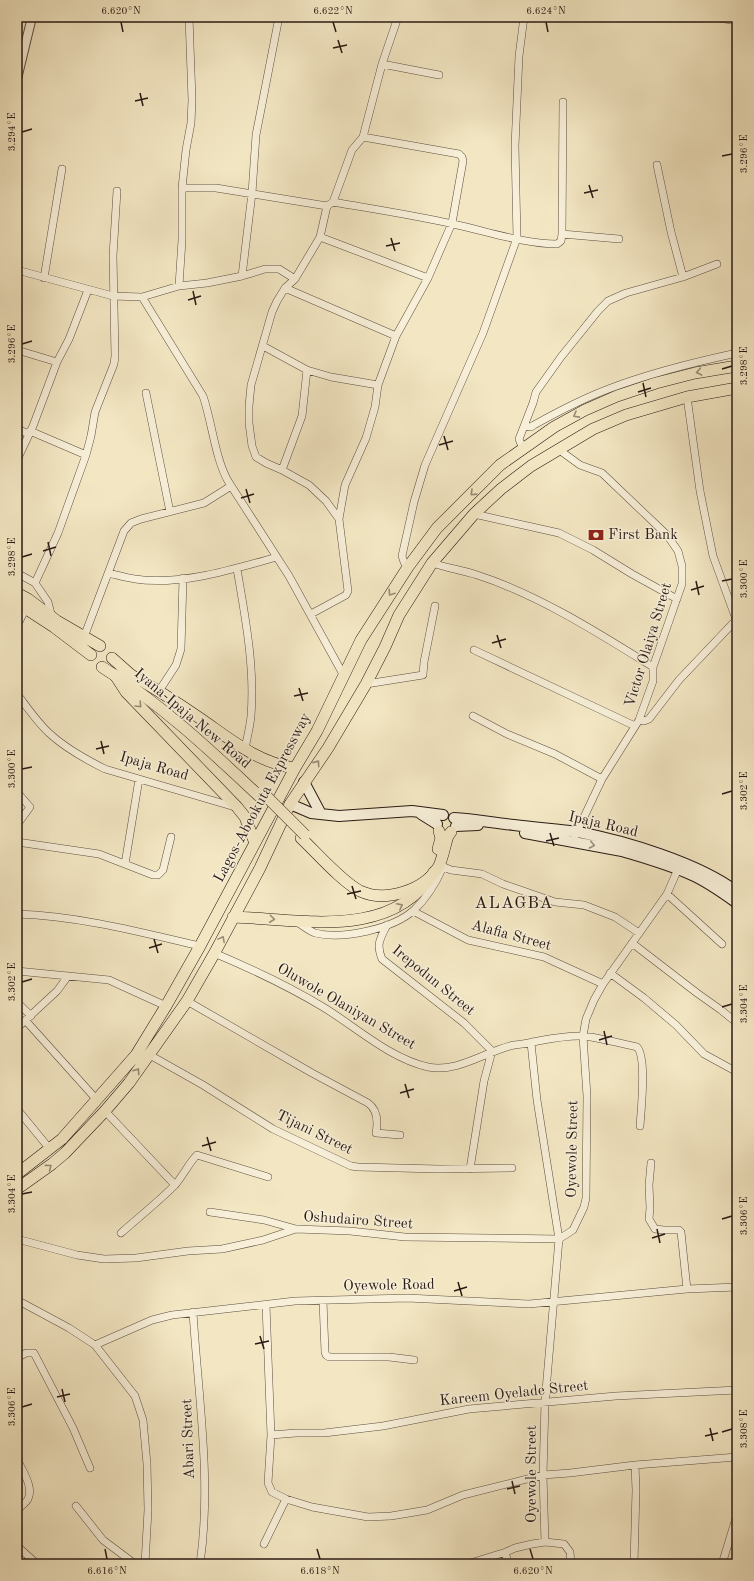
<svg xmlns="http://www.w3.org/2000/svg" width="754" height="1581" font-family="'Old Standard TT',serif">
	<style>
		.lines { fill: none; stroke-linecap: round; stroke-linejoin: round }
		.minor-casing { stroke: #5c4d40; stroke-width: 8 }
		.tertiary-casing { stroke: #5c4d40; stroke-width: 10 }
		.secondary-casing { stroke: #291a15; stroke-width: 12 }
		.primary-casing { stroke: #291a15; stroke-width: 12 }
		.trunk-casing { stroke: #291a15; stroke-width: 12 }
		.minor { stroke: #f7efd8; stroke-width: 7 }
		.tertiary { stroke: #f7efd8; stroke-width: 8 }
		.secondary { stroke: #f7efd8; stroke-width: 10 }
		.primary { stroke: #f3e7c3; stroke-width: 11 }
		.trunk { stroke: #f3e7c3; stroke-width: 11 }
		.primary-bridge-casing { stroke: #291a15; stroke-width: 12; stroke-linecap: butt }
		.primary-bridge { stroke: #f3e7c3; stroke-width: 11 }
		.oneway { stroke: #988b75 }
		.oneway2 { stroke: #9a8f80 }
		.ticks { fill: none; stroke: #291a15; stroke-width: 1.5 }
		.labels { text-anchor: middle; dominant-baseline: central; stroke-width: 3; stroke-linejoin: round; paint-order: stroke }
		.poi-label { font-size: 15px; fill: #291a15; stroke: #f7efd8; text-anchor: start }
		.street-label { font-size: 15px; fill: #291a15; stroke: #f7efd8 }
		.quarter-label { font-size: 17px; letter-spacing: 1px; fill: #291a15; stroke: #f7efd8 }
		.neatline { fill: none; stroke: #291a15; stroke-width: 1.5 }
		.ticks-label { font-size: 10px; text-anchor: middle; fill: #291a15 }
	</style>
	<rect width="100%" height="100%" fill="#f3e7c3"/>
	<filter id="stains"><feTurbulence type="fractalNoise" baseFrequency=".005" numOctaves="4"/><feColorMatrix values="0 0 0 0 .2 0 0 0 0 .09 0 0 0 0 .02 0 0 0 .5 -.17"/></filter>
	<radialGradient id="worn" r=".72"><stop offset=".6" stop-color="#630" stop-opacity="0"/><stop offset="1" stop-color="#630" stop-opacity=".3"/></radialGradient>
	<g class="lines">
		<defs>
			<path id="minor" d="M713 17 737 21
				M382 64 439 75
				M657 165 671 232 683 277
				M182 188H216L327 206
				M333 202C373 209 413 215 453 224 486 231 524 244 557 244L561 241 562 234 563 102
				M562 234 619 239
				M320 237 428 278
				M17 270 113 296 142 297 203 396C212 422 215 458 228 481L289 576 344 676
				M242 276 252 193 256 135 279 17
				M44 278 62 169
				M179 286 182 240V188L186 150 191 123 192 100 189 17
				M285 288 396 336
				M142 297 179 286 207 283 242 276 265 269H279L295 279
				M263 346 307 370 331 377 378 385
				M17 350 57 362
				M146 393 170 512
				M687 397 700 491 713 556 736 619
				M524 426 531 427 534 425C559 411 584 398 611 388 651 373 695 362 737 353
				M17 429 29 434
				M30 431 86 455
				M523 449 519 439 533 403 536 392 561 357 598 311 608 301 626 293 683 277 717 264
				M558 449 580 465 602 473 667 535 678 551 682 566V584L653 667V681L639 720 602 779 575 836
				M17 460 33 426 57 362 69 339 88 290
				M282 470 302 416 307 370
				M474 514 559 533 593 550 632 574 677 599
				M339 519 345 485 366 438 375 407 378 385 396 336 428 278 452 223 463 161 462 157 459 154 363 137
				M432 563C447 568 462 570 477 575 537 594 600 634 653 667
				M408 567 404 562 402 556 414 502 425 465 483 333 517 238 515 146 519 56 524 17
				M237 569C245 616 255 667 251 716 250 727 247 738 245 749
				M17 573 35 583 48 602 52 618
				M108 573C117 575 126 578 135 579 180 586 234 569 277 557
				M35 583 58 533 86 455 91 436 95 412 114 364 115 356 113 256 117 191
				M311 614 346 595 348 591 339 519 326 501 309 485 282 470 266 463 256 457 252 446 249 423V406L251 385 272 312 277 301 285 288 295 279 320 237 327 206 333 202 352 150 363 137 382 64 398 17
				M17 626 26 608
				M84 637 124 531 131 523 141 519 204 503 231 486
				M474 650 635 726
				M366 684 423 675 424 662 435 606
				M159 691 176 665 181 649 183 578
				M17 694C27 707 37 722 49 733 65 748 85 759 105 769L235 807
				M473 716 507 734 555 754 602 779
				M639 720 644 721 649 719 679 680 737 619
				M17 792 30 807 17 825
				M17 842 99 854 153 875H158L163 870 171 837
				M125 864 139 779
				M439 865 451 870 482 874 503 884 555 902 584 905 615 917 639 933
				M667 894 722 944
				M413 911 468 940 544 957 603 984
				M17 914C79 916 140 932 200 946
				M297 922C302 925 309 931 315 933 342 940 393 929 414 910 427 898 436 883 443 867
				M387 925C380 939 376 944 382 959L464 1023 492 1051 484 1081 470 1169
				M632 943 697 993 721 1010 737 1023
				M214 953C252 969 288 986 323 1007 356 1027 389 1058 428 1067 458 1073 486 1051 514 1045 520 1044 527 1044 532 1042 549 1039 566 1035 583 1036 601 1038 619 1043 637 1047 647 1057 641 1111 640 1126
				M17 971 109 980 166 1006
				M610 973 644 998 676 1025 704 1054 737 1072
				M187 1001 312 1073 368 1103C378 1110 378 1122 376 1133L400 1135
				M17 1002 31 1016
				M26 1021 97 1100
				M17 1028 57 991 68 976
				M148 1054 203 1085 273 1129 351 1166 358 1167 439 1169 512 1168
				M17 1109 49 1148
				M105 1111 175 1185
				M651 1163 649 1185 650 1208 649 1219 655 1229 664 1230H679L681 1232 687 1289
				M210 1212 264 1220 296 1229
				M121 1233C139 1217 158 1202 175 1185 182 1177 191 1160 197 1155L268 1177
				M17 1239 77 1255 104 1259 136 1258 188 1251 222 1249 263 1240 296 1229 350 1231 405 1237 559 1239 537 1100 531 1043
				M17 1300 69 1328 95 1345 135 1396 143 1420 147 1464 148 1510 145 1564
				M323 1301 325 1352 326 1355 329 1357H389L414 1360
				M266 1305 271 1435 268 1483 272 1492 286 1499 312 1507 368 1517 391 1516 427 1510 463 1495 543 1475 570 1473 635 1465 737 1457
				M193 1312C198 1395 212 1481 200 1564
				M95 1345 152 1320 172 1315 295 1301 407 1298 529 1304 687 1289 737 1287
				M17 1358 26 1353H34L73 1428 90 1468
				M271 1435 296 1433H324L383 1426 469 1409 616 1396 737 1390
				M17 1459C22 1470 34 1487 28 1499 26 1503 20 1507 17 1510
				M76 1506 103 1540 135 1564
				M545 1542 543 1475 545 1402 559 1239 573 1230 584 1207 586 1198 587 1096 583 1036 586 1019 594 1000 603 984 667 894 678 869
				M264 1544 286 1499
				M17 1546 37 1564
				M506 1552 507 1564
				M467 1564 506 1552 515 1548 532 1544 545 1542 564 1544 570 1552 571 1564
				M634 1564 636 1490 635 1465
				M722 1564 737 1515"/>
			<path id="tertiary" d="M17 79 32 17"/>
			<path id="secondary" d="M304 782 321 814
				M290 804 311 813 339 816 412 811 443 815
				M421 814 437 824
				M454 818C474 819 494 823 514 825 535 828 557 829 578 832 625 841 699 863 737 892
				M456 826 478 825
				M525 833 622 851C645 858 670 865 692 875 708 882 723 893 737 903"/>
			<path id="primary" d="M17 593 28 599 57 621 100 646
				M17 603 54 627 91 655
				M112 658 138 681
				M102 667C160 703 210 750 259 796
				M301 838C317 853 342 882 360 891 386 903 425 890 439 866 443 857 445 845 448 836L451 832
				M438 849 441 838 439 831"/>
			<path id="trunk" d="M115 675 126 692 237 807 245 817 255 843
				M131 675C155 688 178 703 201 719 230 739 258 763 295 768
				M233 917C300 919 392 941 434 872
				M17 1174 62 1139 136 1055 166 1006 200 946 295 768 317 731 361 640 408 567 437 528 500 465 554 427 585 410 617 396 656 383 695 373 737 366
				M17 1189 52 1164 65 1153 105 1111 129 1083 187 1001 214 954 260 868 290 804 328 748 366 684 385 647 399 615 432 563 474 514 501 489 531 466 593 429 626 415 687 397 737 388"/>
		</defs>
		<!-- minor casing -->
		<use href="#minor" class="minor-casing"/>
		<!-- tertiary casing -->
		<use href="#tertiary" class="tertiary-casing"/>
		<!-- secondary casing -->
		<use href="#secondary" class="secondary-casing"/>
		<!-- primary casing -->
		<use href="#primary" class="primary-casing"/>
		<!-- trunk casing -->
		<use href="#trunk" class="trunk-casing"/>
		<!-- minor -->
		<use href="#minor" class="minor"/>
		<!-- tertiary -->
		<use href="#tertiary" class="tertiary"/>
		<!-- secondary -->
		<use href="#secondary" class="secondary"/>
		<!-- primary -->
		<use href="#primary" class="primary"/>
		<!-- trunk -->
		<use href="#trunk" class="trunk"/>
		<defs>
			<path id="primary-bridge" d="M262 792 305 835"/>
		</defs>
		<!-- primary-bridge casing -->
		<use href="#primary-bridge" class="primary-bridge-casing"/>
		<!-- primary-bridge -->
		<use href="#primary-bridge" class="primary-bridge"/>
	</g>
	<!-- one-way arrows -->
	<defs><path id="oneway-chevron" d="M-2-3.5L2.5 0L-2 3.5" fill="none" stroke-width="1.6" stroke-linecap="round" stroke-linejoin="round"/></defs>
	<g class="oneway">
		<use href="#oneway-chevron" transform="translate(699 372) rotate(169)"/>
		<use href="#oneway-chevron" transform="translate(576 415) rotate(151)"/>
		<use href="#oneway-chevron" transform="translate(473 493) rotate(136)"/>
		<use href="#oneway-chevron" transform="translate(391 593) rotate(124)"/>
		<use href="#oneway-chevron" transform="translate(139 705) rotate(46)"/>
		<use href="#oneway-chevron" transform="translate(317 763) rotate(-55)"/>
		<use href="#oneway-chevron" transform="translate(400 906) rotate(-27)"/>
		<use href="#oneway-chevron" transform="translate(272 919) rotate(6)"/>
		<use href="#oneway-chevron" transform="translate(222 939) rotate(-62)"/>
		<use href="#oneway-chevron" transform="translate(137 1071) rotate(-56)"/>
		<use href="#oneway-chevron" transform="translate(49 1167) rotate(-37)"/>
	</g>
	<use class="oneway2" href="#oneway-chevron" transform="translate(592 845) rotate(11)"/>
	<!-- ticks -->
	<path class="ticks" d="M121 22 123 32M333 22 336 32M546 22 548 32M338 40 342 53M333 48 347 45M140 93 143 106M135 101 148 98M22 132 32 129M722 156 732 154M589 185 593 198M584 193 598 190M391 238 395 251M386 246 400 243M193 291 196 305M188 300 201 296M22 344 32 341M722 369 732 366M643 383 646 397M638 392 651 388M444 436 448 450M439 445 453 441M246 489 250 503M241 498 254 494M48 542 51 556M43 551 56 547M22 557 32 554M696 581 699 595M722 581 732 579M691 590 704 586M497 635 501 648M492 643 506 639M299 688 303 701M294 696 308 693M101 741 104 754M96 749 109 746M22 769 32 767M722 794 732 791M550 833 554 846M546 841 559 838M352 886 356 899M347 894 361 891M154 939 158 953M149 948 162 944M22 982 32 979M722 1007 732 1004M604 1031 607 1045M599 1040 612 1036M405 1084 409 1098M400 1093 414 1089M207 1137 211 1151M202 1146 216 1142M22 1194 32 1192M722 1219 732 1216M657 1229 660 1243M652 1238 665 1234M458 1282 462 1296M454 1291 467 1287M260 1336 264 1349M255 1344 269 1341M62 1389 65 1402M57 1397 70 1394M22 1407 32 1404M710 1428 713 1441M722 1432 732 1429M705 1436 718 1433M512 1481 515 1494M507 1489 520 1486M105 1549 107 1559M317 1549 320 1559M530 1549 533 1559"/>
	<!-- icons -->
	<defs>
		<symbol id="bank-bare" viewBox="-9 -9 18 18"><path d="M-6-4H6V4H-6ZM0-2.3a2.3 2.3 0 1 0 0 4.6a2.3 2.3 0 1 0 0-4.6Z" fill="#8f2418" stroke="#f7efd8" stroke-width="2.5" paint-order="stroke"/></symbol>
	</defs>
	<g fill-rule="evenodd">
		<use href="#bank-bare" x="585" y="524" width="22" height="22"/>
	</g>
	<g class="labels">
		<!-- poi labels -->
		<g class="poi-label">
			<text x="608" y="535">First Bank</text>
		</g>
		<!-- street labels -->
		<g class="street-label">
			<text transform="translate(649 645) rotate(-73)">Victor Olaiya Street</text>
			<text transform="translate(192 719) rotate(40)">Iyana-Ipaja New Road</text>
			<text transform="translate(154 767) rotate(16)">Ipaja Road</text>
			<text transform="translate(263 798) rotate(-62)">Lagos-Abeokuta Expressway</text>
			<text transform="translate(603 825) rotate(13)">Ipaja Road</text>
			<text transform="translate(511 936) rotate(15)">Alafia Street</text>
			<text transform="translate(433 981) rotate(39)">Irepodun Street</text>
			<text transform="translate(346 1007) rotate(30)">Oluwole Olaniyan Street</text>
			<text transform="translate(314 1133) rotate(26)">Tijani Street</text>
			<text transform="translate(573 1149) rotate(-89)">Oyewole Street</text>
			<text transform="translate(358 1221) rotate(4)">Oshudairo Street</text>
			<text transform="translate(389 1286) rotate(-1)">Oyewole Road</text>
			<text transform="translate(514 1394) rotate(-6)">Kareem Oyelade Street</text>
			<text transform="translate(189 1439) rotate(-92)">Abari Street</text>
			<text transform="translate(532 1474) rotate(-90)">Oyewole Street</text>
		</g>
		<!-- quarter labels -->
		<g class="quarter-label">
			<text x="514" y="903">ALAGBA</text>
		</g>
	</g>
	<!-- margin -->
	<rect width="754" height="1581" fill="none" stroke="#f3e7c3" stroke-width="44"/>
	<rect x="22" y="22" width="710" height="1537" class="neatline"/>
	<g class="ticks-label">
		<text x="121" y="14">6.620°N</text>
		<text x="333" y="14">6.622°N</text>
		<text x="546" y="14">6.624°N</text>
		<text transform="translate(11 132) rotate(-90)" y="4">3.294°E</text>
		<text transform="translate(743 154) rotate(-90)" y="4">3.296°E</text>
		<text transform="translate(11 344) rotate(-90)" y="4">3.296°E</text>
		<text transform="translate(743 366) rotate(-90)" y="4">3.298°E</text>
		<text transform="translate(11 557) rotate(-90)" y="4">3.298°E</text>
		<text transform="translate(743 579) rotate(-90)" y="4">3.300°E</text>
		<text transform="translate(11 769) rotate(-90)" y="4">3.300°E</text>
		<text transform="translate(743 791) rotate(-90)" y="4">3.302°E</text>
		<text transform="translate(11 982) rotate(-90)" y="4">3.302°E</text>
		<text transform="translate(743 1004) rotate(-90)" y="4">3.304°E</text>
		<text transform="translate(11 1194) rotate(-90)" y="4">3.304°E</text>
		<text transform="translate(743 1216) rotate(-90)" y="4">3.306°E</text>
		<text transform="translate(11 1407) rotate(-90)" y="4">3.306°E</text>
		<text transform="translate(743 1429) rotate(-90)" y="4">3.308°E</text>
		<text x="107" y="1574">6.616°N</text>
		<text x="320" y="1574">6.618°N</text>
		<text x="533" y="1574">6.620°N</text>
	</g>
	<rect width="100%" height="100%" filter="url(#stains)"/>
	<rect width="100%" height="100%" fill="url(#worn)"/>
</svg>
